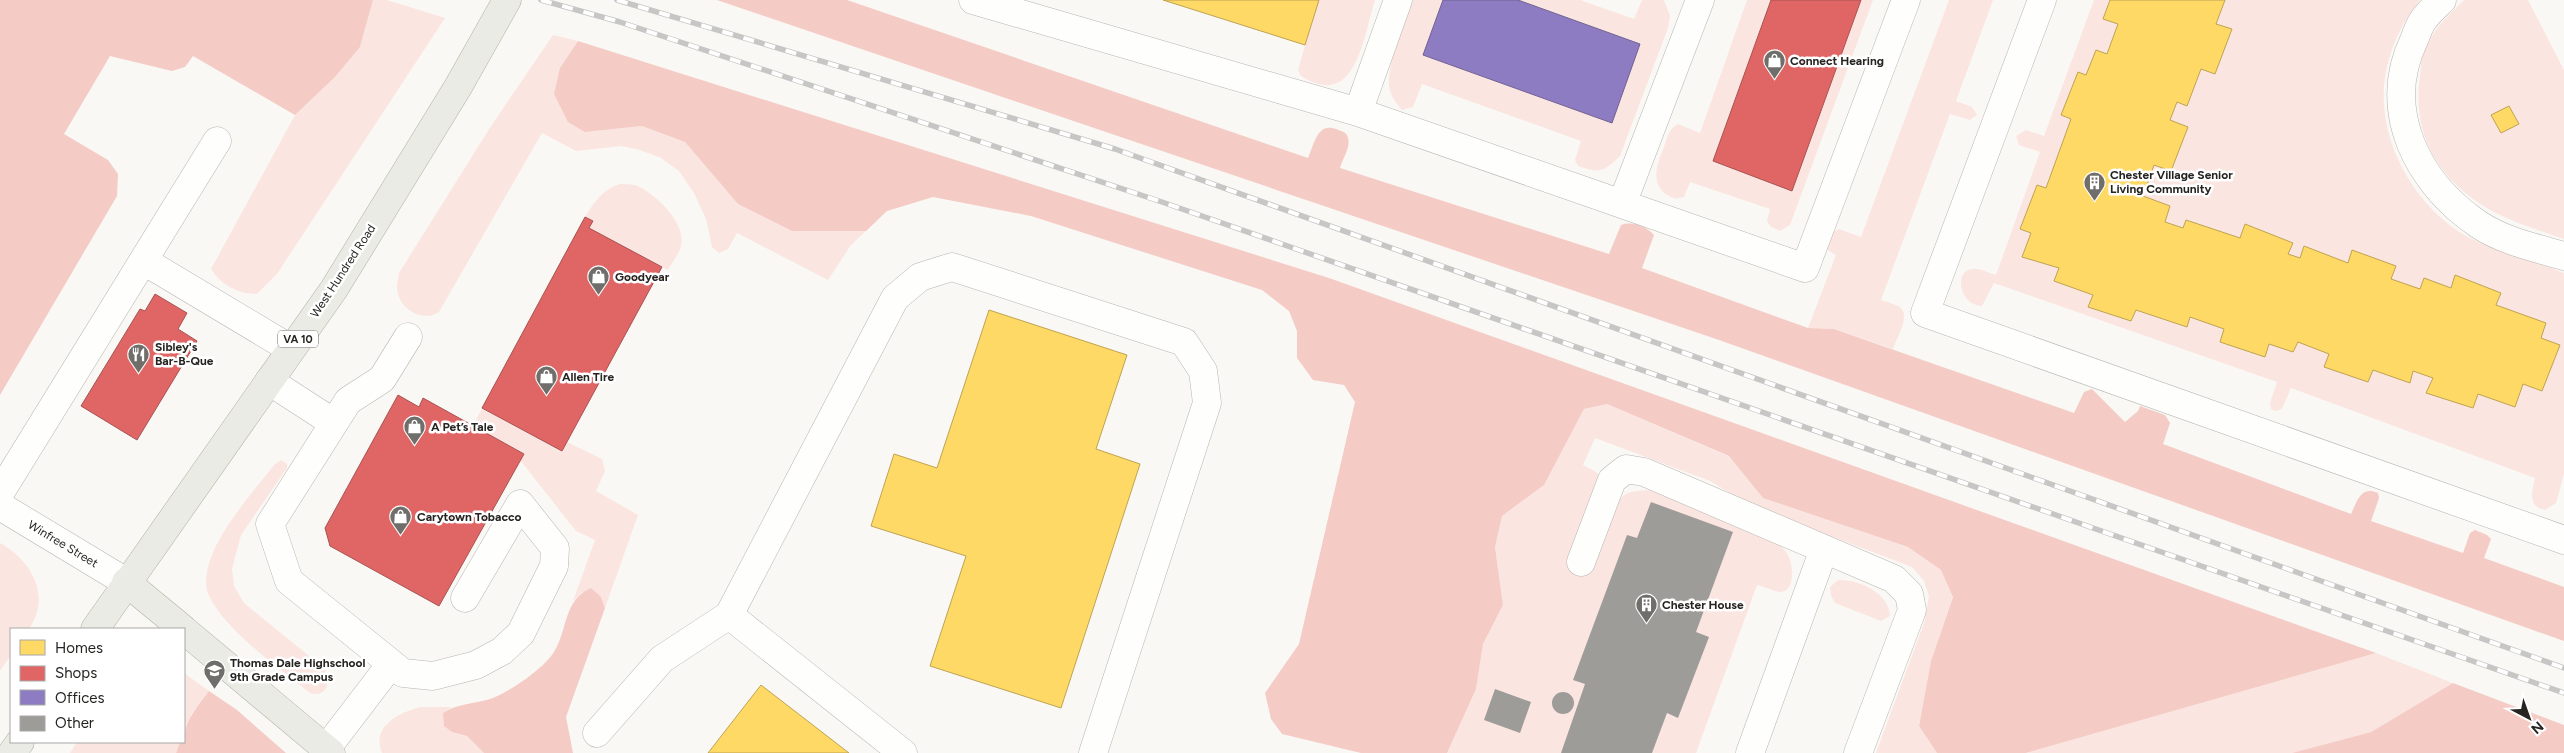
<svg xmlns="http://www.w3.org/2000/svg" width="2564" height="753" font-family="Figtree,sans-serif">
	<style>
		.green { fill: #fbe5e1 }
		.forest { fill: #f4cbc5 }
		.homes { fill: #ffd966; stroke: #bea351 }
		.shops { fill: #e06666; stroke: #a85251 }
		.offices { fill: #8e7cc3; stroke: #6e6292 }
		.building { fill: #9e9c99 }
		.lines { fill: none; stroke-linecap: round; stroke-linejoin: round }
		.minor-casing { stroke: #b6b5b2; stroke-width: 29 }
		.major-casing { stroke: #b0b2a3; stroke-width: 29 }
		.minor { stroke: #fefefd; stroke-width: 28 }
		.major { stroke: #eaebe4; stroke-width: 28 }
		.rail-casing { stroke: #c6c6c5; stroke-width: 5.5 }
		.rail { stroke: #fff; stroke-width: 4; stroke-dasharray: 11; stroke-linecap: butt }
		.labels { text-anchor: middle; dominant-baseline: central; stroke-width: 5; stroke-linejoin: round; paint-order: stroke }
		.shield { fill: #fff; stroke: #666664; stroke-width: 1 }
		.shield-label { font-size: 11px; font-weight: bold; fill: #252421 }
		.poi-label { font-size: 12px; font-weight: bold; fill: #252421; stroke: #fff; text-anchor: start }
		.street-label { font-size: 12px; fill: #252421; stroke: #fff }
	</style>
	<rect width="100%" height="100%" fill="#faf8f4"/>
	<!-- green -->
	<path class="green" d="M373 0H387L445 18 277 274 257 294C238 294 221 285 211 269L295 115 335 77 360 47Z
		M1163 0H1375C1363 38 1356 111 1301 76L1298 70 1305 45Z
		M1413 0H1580L1634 19 1642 0H1664L1670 16 1668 28 1620 156C1603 173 1599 173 1578 166L1575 160 1581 141 1422 84 1413 107 1402 110C1396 103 1390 95 1389 86 1387 62 1405 24 1413 0Z
		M1747 0H1873L1790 225 1780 231 1771 227 1767 221 1770 209 1690 182 1684 197C1678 199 1674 199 1669 196 1649 185 1657 164 1664 147 1667 138 1669 128 1678 124L1700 133Z
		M1949 0H1993L1956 101 1972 107 1977 115 1970 120 1950 114 1881 300C1886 302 1895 304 1900 307 1911 316 1896 339 1893 349L1834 329 1808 328 1836 255 1829 251 1826 247 1833 232 1839 229 1861 237Z
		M2094 0H2420C2373 59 2372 127 2415 189 2429 208 2447 226 2468 237 2498 252 2533 261 2564 273V474L2556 503 2545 510C2527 507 2532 491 2535 478L2291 388 2282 409 2275 411 2271 409 2270 403 2277 382 1994 283 1982 306C1958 305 1954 269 1973 269 1980 268 1989 273 1996 275L2040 152 2019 145 2016 136 2026 130 2044 136Z
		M2464 0H2528L2564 70V239C2542 231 2517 224 2496 213 2442 185 2411 138 2420 77 2421 69 2421 58 2424 51 2432 30 2449 15 2464 0Z
		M553 35 578 41 560 68 585 132 642 126 685 142 738 204 792 231H866L851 245 828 280 737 233 728 249 719 253 712 247 706 219 694 193 679 171 661 158 640 150 621 146 576 151 542 133 439 312C422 323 399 309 397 289 397 284 398 278 399 273L493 123Z
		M620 184C624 184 630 184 635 185 654 192 687 223 681 246 679 254 672 263 668 270L589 228 593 221 585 217C594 202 603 189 620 184Z
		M1607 404 1730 457 1763 498 1908 547 1941 570 1953 596 1931 661 1919 726 1937 753H1876L1924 623 1929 596 1924 581 1912 567 1752 506 1710 481 1595 438 1583 465 1598 473 1599 484 1568 562 1592 571C1598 552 1607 507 1623 496 1631 490 1640 491 1649 490L1775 540C1779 544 1783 548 1786 552 1793 560 1797 592 1780 592 1772 591 1764 586 1757 585L1696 753H1447L1476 689 1483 644 1503 605 1495 547 1502 516 1544 485 1584 409Z
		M482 408 562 451 567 442 602 459 605 471 596 491 638 515 605 608 601 597 582 592 573 601 595 540 576 531 520 460 473 426Z
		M281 460 287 464V468L241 535 232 569 234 586 244 603 324 668C331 681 328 698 310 693 284 672 205 616 206 582 206 569 212 553 218 542 231 517 256 488 274 465Z
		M0 543C31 560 52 596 29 629H11V655L0 671Z
		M1838 580C1859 579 1889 593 1890 616L1881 621 1835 603 1831 596 1830 587Z
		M2376 653 2453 683 2371 732 2292 753H2026Z
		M184 673 209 691 192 713 184 733Z
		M420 707H452L443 713 452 732 467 736 484 753H382C371 726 399 713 420 707Z
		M77 742H180L176 753H70Z"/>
	<!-- forest -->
	<path class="forest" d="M0 0H373L360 47 335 77 295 115 193 56 185 67 172 71 110 56 64 134 108 160 118 174 117 196 0 395Z
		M717 0H847L1308 158C1314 145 1317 122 1336 129 1341 131 1347 132 1348 138 1351 147 1342 160 1340 168L1609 254 1621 225C1632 221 1646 226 1654 235L1642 268 1808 328 1834 329 2074 413 2084 392 2092 389 2125 422 2138 411 2140 406 2165 415 2170 423 2163 444 2351 514C2357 502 2360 485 2378 493L2379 498 2371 521 2463 553 2470 533 2475 530 2487 535 2491 539 2484 558 2564 587V641L1719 340Z
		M578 41 1329 278 2376 653 2026 753H1937L1919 726 1931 661 1953 597 1941 570 1908 547 1763 498 1729 456 1607 404 1584 409 1544 485 1502 516 1495 547 1503 605 1483 644 1476 689 1447 753H1361L1282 734 1271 719 1265 693 1299 644 1355 402 1344 385 1313 380 1297 358V331L1289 311 1262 290 1031 216 933 197 887 211 866 231H792L738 204 685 142 642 126 585 132 568 122 554 94 560 68Z
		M591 588 601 597 605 608 566 717 573 753H484L467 736 452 732 444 726 443 713C458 703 476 704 493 698 512 690 543 669 554 652 568 630 563 600 591 588Z
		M2453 683 2564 725V753H2292L2371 732Z
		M209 691 237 710 286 753H176L180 742H184C184 721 197 707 209 691Z"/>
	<!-- homes -->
	<path class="homes" d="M1163 0H1319L1305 45Z
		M2110 0H2225L2216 24 2232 29 2215 74 2201 69 2187 106 2177 102 2170 120 2188 127 2171 171 2154 165 2143 196 2170 206 2165 222 2183 228 2186 220 2240 238 2245 224 2293 243 2288 254 2300 258 2304 246 2348 263 2352 250 2396 266 2391 279 2420 289 2424 278 2451 288 2455 275 2501 293 2496 305 2546 323 2541 338 2560 345 2542 391 2523 384 2515 407 2478 394 2473 408 2426 393 2433 378 2413 371 2410 383 2373 370 2368 382 2324 367 2329 354 2298 342 2293 352 2269 344 2265 357 2220 342 2224 329 2190 317 2187 327 2136 310 2131 321 2088 307 2093 295 2054 281 2059 268 2022 257 2031 233 2020 229 2037 185 2046 188 2071 119 2061 115 2078 72 2086 75 2096 50 2107 54 2118 24 2103 19Z
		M2509 106 2519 124 2501 133 2491 115Z
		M989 310 1127 355 1096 449 1140 464 1061 708 930 666 966 556 871 526 894 454 937 468Z
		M761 685 849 753H708Z"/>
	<!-- shops -->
	<path class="shops" d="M1771 0H1861L1792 191 1713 161Z
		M585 217 593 221 589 228 662 267 562 451 482 408Z
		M155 294 187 313 178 329 197 341 137 440 81 406 140 309 145 311Z
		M398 395 419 407 423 398 524 454 439 606 330 546 325 528Z"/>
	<!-- offices -->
	<path class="offices" d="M1443 0H1518L1640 44 1612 123 1423 55Z"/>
	<!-- building -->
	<path class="building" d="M1651 502 1733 532 1696 632 1709 637 1678 718 1667 713 1652 753H1561L1585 684 1573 680 1627 535 1637 538Z
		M1495 689 1531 702 1520 733 1484 720Z
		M1552 703a11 11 0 1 1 22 0a11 11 0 1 1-22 0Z"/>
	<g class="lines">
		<defs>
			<path id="minor" d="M973 0 1358 112 1622 204
				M1700 0 1622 204 1805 268 1906 0
				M2042 0 1925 313 2564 540
				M2442 0C2436 6 2429 12 2424 19 2419 25 2417 33 2414 40 2380 111 2418 183 2478 224 2503 241 2536 248 2564 256
				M1358 112 1398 0
				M144 261 291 349
				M408 337 382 379 348 401 270 524 289 581 403 673 433 676 476 665 502 651 521 633 554 566 555 548 520 504 465 598
				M269 381 334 423
				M0 493 217 141
				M0 506 126 582
				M1581 562 1612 480 1626 469 1644 472 1894 579 1909 594 1912 610 1858 753
				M597 733 662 659 729 615
				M326 749 391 664
				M903 753 729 615 895 298 920 277 952 267 1184 342 1203 371 1207 403 1093 753
				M1750 753 1824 549"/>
			<path id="major" d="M126 582 183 629
				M95 629 334 289 458 87 507 0
				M184 630 331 753
				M12 753 20 742"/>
		</defs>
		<!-- minor casing -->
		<use href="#minor" class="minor-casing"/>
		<!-- major casing -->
		<use href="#major" class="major-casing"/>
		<!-- minor -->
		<use href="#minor" class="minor"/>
		<!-- major -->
		<use href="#major" class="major"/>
		<defs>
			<path id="rail" d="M541 0 620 22 1162 202 2564 693
				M617 0 1115 149 2564 668"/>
		</defs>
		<!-- rail casing -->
		<use href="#rail" class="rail-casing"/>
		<!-- rail -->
		<use href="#rail" class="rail"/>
	</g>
	<!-- icons -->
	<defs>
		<symbol id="shop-pin" viewBox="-11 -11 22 30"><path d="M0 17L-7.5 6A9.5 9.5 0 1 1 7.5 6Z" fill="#706e6b" stroke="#fff"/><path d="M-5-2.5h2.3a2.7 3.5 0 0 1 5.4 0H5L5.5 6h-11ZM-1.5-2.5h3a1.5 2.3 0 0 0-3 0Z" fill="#fff"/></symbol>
		<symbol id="building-pin" viewBox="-11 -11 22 30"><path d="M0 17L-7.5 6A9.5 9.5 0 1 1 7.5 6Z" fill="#706e6b" stroke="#fff"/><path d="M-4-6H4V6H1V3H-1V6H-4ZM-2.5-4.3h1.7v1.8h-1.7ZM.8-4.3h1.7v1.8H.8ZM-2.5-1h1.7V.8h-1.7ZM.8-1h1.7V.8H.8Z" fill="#fff"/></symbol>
		<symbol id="restaurant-pin" viewBox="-11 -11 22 30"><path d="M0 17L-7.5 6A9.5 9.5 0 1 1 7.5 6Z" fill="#706e6b" stroke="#fff"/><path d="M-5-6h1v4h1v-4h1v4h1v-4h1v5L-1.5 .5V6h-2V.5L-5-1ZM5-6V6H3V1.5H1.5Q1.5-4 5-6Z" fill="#fff"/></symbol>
		<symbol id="school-pin" viewBox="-11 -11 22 30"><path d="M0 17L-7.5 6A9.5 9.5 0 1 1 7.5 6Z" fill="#706e6b" stroke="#fff"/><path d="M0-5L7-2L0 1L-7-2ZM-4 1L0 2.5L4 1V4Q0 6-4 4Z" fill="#fff"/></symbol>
	</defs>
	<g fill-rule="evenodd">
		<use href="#shop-pin" x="1762" y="48" width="25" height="34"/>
		<use href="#building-pin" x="2082" y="170" width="25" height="34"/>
		<use href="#shop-pin" x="586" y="264" width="25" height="34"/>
		<use href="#restaurant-pin" x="126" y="342" width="25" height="34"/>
		<use href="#shop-pin" x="534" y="364" width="25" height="34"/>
		<use href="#shop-pin" x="402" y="414" width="25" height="34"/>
		<use href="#shop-pin" x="388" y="504" width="25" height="34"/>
		<use href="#building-pin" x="1634" y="592" width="25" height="34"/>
		<use href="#school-pin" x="202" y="658" width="25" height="34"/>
	</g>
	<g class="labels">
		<!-- shield labels -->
		<rect class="shield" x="278" y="330.5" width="40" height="17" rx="4"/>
		<g class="shield-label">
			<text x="298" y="339">VA 10</text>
		</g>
		<!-- poi labels -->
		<g class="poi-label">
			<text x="1790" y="61">Connect Hearing</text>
			<text x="2110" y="175">Chester Village Senior<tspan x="2110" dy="14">Living Community</tspan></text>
			<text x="615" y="277">Goodyear</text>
			<text x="155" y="347">Sibley's<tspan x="155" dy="14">Bar-B-Que</tspan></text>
			<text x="562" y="377">Allen Tire</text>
			<text x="431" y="427">A Pet’s Tale</text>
			<text x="417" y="517">Carytown Tobacco</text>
			<text x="1662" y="605">Chester House</text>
			<text x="230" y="663">Thomas Dale Highschool<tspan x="230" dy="14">9th Grade Campus</tspan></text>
		</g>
		<!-- street labels -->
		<g class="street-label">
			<text transform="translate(343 271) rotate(-57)">West Hundred Road</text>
			<text transform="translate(63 544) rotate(31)">Winfree Street</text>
		</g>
	</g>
	<!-- legend -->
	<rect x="10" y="628" width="175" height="115" fill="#ffffff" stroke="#a8a7a6"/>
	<rect x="20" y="640" width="25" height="15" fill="#ffd966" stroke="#a8a7a6"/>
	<text x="55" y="653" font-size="15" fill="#252421">Homes</text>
	<rect x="20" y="666" width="25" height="15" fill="#e06666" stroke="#a8a7a6"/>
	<text x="55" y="678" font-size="15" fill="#252421">Shops</text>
	<rect x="20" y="690" width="25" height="15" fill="#8e7cc3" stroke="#a8a7a6"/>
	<text x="55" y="703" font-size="15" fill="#252421">Offices</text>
	<rect x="20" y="716" width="25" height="15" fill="#9e9c99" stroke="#a8a7a6"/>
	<text x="55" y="728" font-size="15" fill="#252421">Other</text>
	<!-- north arrow -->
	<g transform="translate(2529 718) rotate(139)" stroke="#ffffff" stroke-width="4" paint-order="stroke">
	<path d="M0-4L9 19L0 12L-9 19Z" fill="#252421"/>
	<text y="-8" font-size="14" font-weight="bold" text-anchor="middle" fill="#252421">N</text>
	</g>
</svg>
